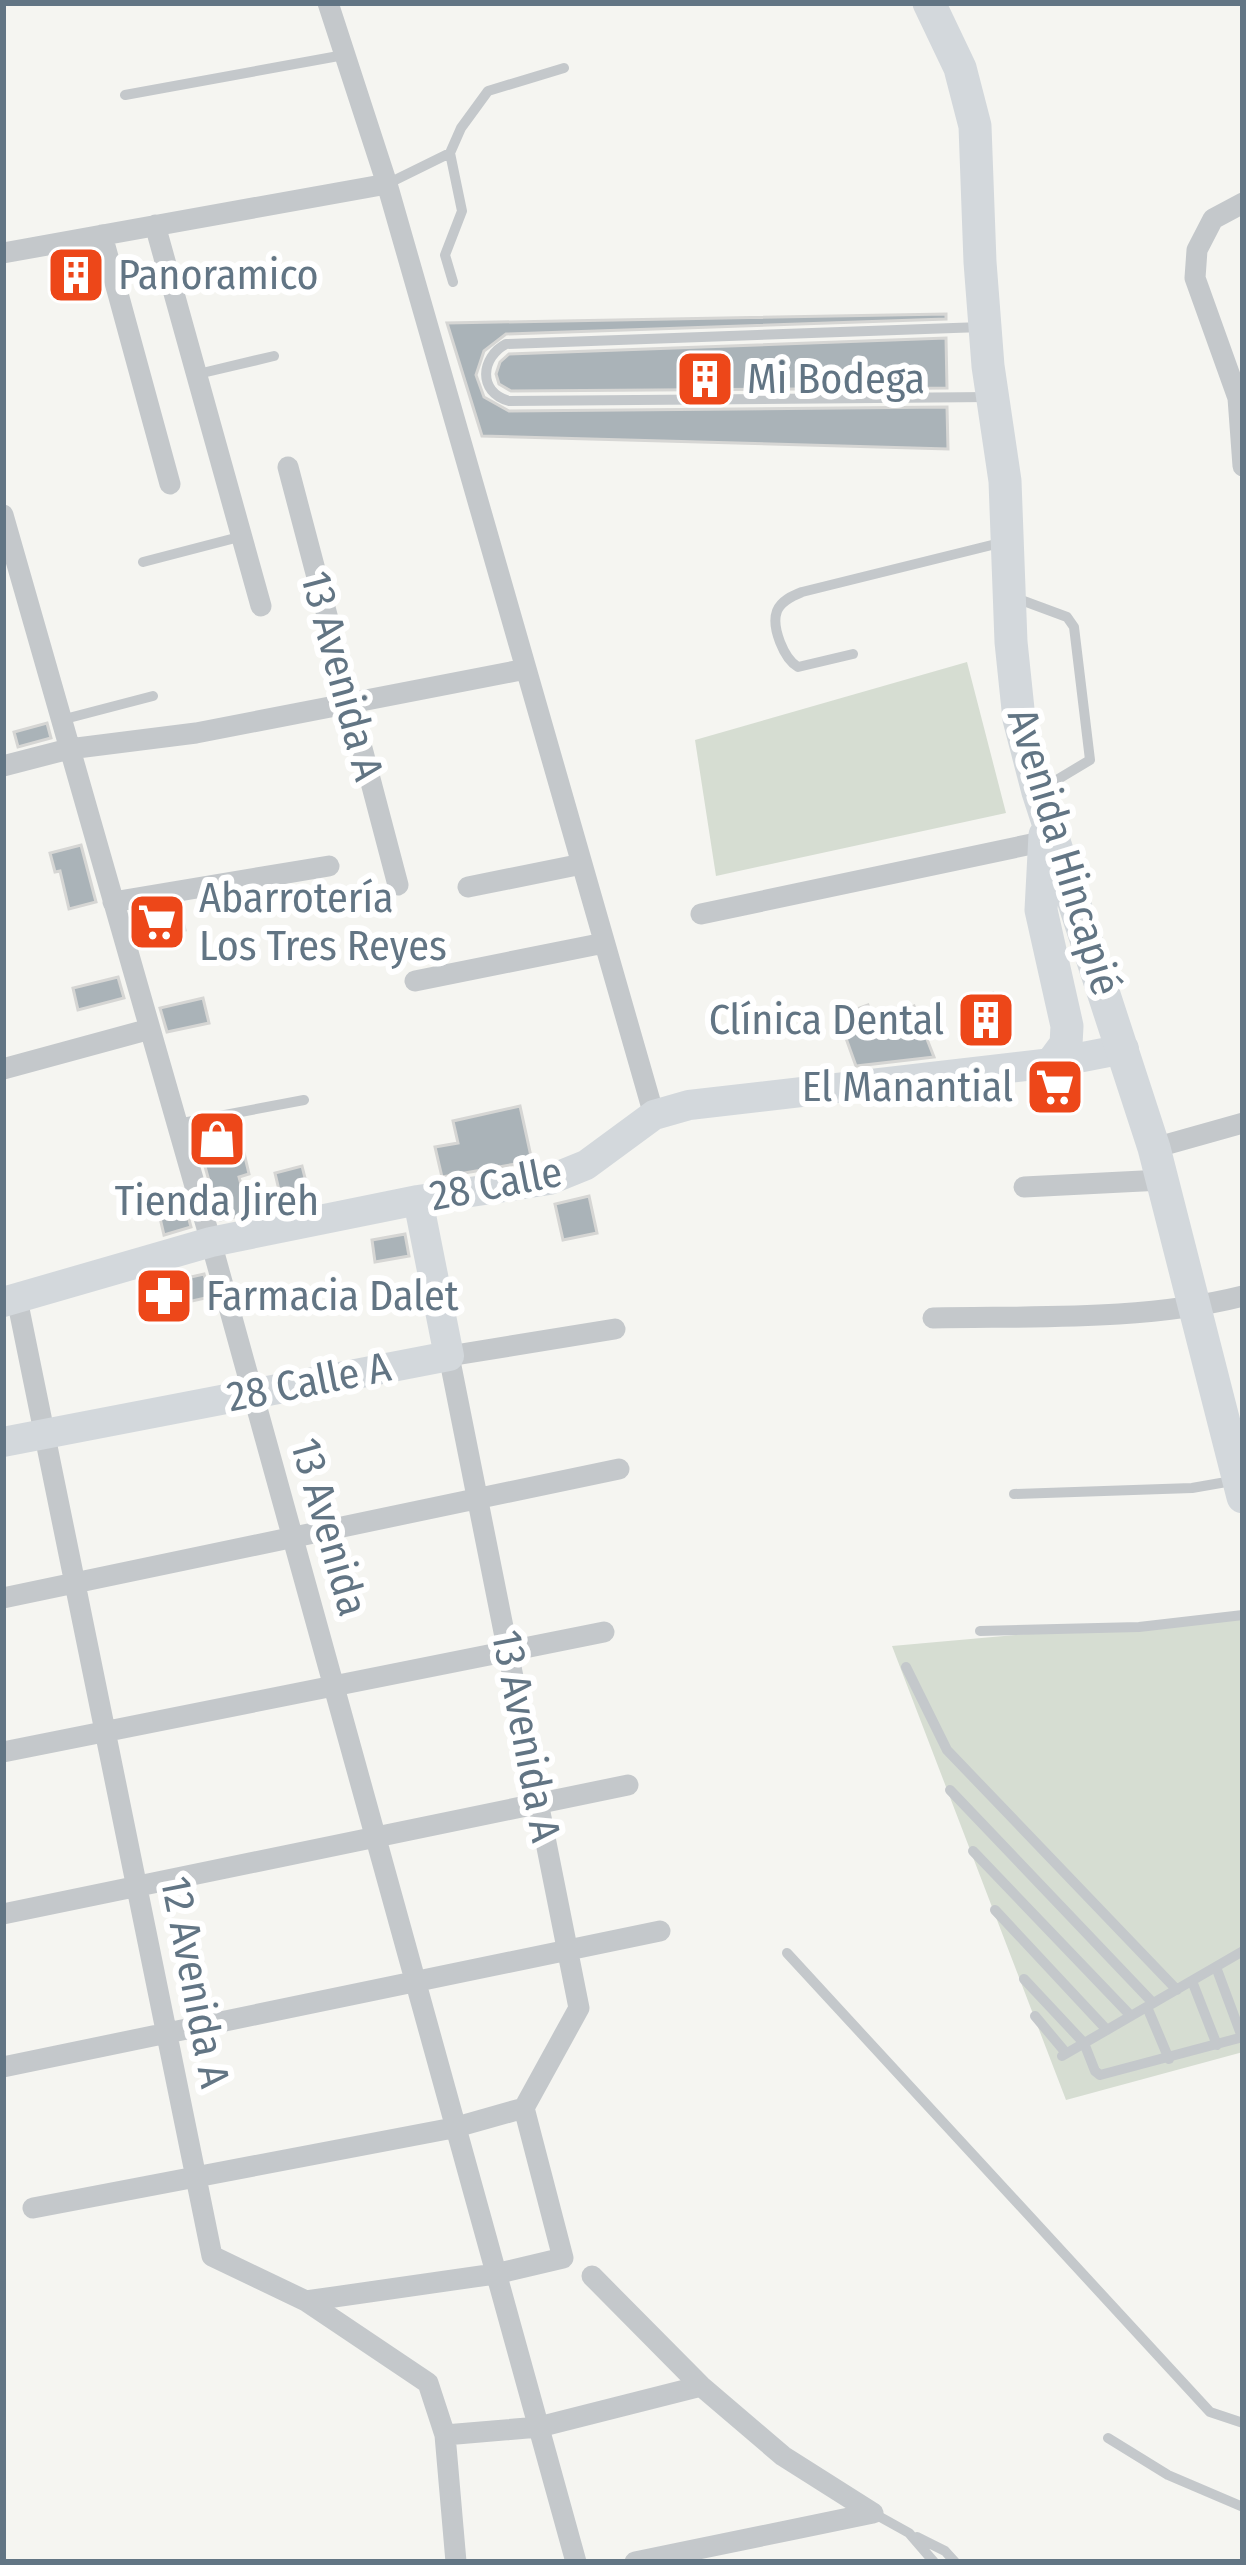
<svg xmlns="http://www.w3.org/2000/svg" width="1246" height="2565" font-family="'Fira Sans Condensed',sans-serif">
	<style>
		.green { fill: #d6ddd2 }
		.building { fill: #aab3b8; stroke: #d6d6d4; stroke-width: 3 }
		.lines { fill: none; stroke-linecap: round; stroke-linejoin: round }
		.service { stroke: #c4c8cb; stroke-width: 10 }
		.minor { stroke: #c4c8cb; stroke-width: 21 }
		.secondary { stroke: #d3d8dc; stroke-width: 30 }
		.primary { stroke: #d3d8dc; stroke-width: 33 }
		.labels { text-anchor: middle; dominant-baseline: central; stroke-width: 12; stroke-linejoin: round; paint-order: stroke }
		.poi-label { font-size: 42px; fill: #627584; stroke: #fff; text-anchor: start }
		.street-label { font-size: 42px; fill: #627584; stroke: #fff }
	</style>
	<rect width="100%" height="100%" fill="#f5f5f1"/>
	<!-- green -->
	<path class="green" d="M967 662 1006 813 716 876 695 740Z
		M1243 1615V2052L1066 2100 892 1646Z"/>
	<!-- building -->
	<path class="building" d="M88 258 95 284 65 292 58 266Z
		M946 314V319L506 334 484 351 476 375 484 397 509 411 947 407 948 449 482 436 447 323Z
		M946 338 947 388 511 391 499 384 496 374 500 362 509 354Z
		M47 723 51 738 18 747 14 732Z
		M81 845 96 902 69 909 60 871 55 872 50 853Z
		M180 906 185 930 140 938 133 914Z
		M118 977 124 998 78 1010 73 988Z
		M993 993 1007 1032 969 1045 961 1024 978 1017 972 1001Z
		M203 998 209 1023 167 1032 160 1008Z
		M868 1005 874 1021 914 1006 934 1057 856 1066 838 1016Z
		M520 1106 532 1161 442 1177 435 1147 458 1143 453 1121Z
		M237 1123 249 1174 239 1177 249 1214 220 1220 195 1131Z
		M302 1166 311 1202 283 1207 275 1173Z
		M589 1196 597 1233 563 1240 555 1204Z
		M187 1212 191 1227 164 1235 160 1218Z
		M405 1234 409 1256 375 1262 372 1240Z
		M204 1274 210 1297 157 1309 151 1286Z"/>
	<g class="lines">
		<!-- service -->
		<path class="service" d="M125 95 344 55
			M450 153 462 211 445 255 453 282
			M387 184 450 153 461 128 488 91 564 68
			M982 327 506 344C481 357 477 392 509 401L990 397
			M198 374 274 356
			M143 562 243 536
			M1013 597 1067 617 1074 627 1090 760 1040 790
			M853 654 798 667C784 659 771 627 777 611 781 601 792 596 802 592L1004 542
			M61 720 153 696
			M177 1124 304 1100
			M1014 1494 1192 1488 1232 1481
			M980 1631 1139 1627 1243 1615
			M906 1667 947 1750 1177 1990
			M950 1790 1153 2003
			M973 1851 1131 2016
			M995 1910 1107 2030
			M787 1953 1210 2412 1243 2423
			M1216 1967 1242 2037
			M1024 1979 1084 2043 1095 2071 1100 2075 1243 2037
			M1192 1981 1217 2045
			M1147 2007 1169 2059
			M1035 2016 1066 2053
			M1062 2056 1243 1951
			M1108 2438 1168 2475 1243 2507
			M873 2513 909 2533 934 2562
			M917 2537 945 2551 955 2562"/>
		<!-- minor -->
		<path class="minor" d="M328 3 387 184 654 1115
			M1243 203 1213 219 1197 250 1195 278 1238 398 1243 466
			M155 225 261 606
			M102 235 170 484
			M3 253 387 184
			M288 467 398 885
			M3 515 211 1242 576 2562
			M3 766 69 749 196 733 526 669
			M468 887 582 864
			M113 902 329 866
			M701 914 1046 841
			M415 981 604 943
			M3 1069 150 1029
			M1154 1148 1243 1123
			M1024 1187 1162 1180
			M17 1299 212 2256 306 2301 428 2383 445 2435 456 2562
			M933 1318C1036 1316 1143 1321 1243 1296
			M3 1598 619 1469
			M3 1752 604 1632
			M3 1914 628 1785
			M3 2067 660 1931
			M33 2208 453 2128 524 2108
			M592 2276 701 2386 783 2456 873 2513
			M306 2301 495 2274 563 2258 524 2108 579 2008 449 1356 615 1329
			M445 2435 539 2427 701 2386
			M635 2562 873 2513"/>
		<!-- secondary -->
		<path class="secondary" d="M3 1302 211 1242 418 1200 549 1180 586 1165 654 1115 689 1105 1052 1063 1124 1049
			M3 1442 449 1356 418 1200"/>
		<!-- primary -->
		<path class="primary" d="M929 3 960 68 975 126 980 262 988 366 1005 481 1011 642 1019 719 1038 792 1154 1148 1243 1497
			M1045 835 1041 910 1067 1026 1066 1044 1052 1063"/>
	</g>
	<!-- icons -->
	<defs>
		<symbol id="building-square" viewBox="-11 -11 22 22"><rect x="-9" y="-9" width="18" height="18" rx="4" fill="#ed4719" stroke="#fff"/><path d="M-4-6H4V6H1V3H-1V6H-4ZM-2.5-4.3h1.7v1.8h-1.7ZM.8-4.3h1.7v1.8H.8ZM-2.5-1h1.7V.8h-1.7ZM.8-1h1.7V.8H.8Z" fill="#fff"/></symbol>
		<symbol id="supermarket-square" viewBox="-11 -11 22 22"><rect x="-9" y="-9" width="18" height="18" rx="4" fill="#ed4719" stroke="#fff"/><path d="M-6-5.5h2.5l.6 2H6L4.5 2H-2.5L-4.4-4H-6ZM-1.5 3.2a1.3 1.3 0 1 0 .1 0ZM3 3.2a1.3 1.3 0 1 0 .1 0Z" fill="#fff"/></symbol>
		<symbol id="shop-square" viewBox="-11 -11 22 22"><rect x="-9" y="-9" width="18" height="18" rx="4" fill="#ed4719" stroke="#fff"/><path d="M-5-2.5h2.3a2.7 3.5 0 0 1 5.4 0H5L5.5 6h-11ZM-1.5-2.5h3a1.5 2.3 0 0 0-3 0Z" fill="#fff"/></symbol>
		<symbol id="pharmacy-square" viewBox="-11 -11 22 22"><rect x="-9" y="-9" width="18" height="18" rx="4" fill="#ed4719" stroke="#fff"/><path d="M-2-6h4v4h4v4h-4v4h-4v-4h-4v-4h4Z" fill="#fff"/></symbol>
	</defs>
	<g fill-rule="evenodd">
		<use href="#building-square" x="43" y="242" width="66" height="66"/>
		<use href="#building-square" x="672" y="346" width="66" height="66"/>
		<use href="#supermarket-square" x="124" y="889" width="66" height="66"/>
		<use href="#building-square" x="953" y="987" width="66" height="66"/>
		<use href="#supermarket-square" x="1022" y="1054" width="66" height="66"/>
		<use href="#shop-square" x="184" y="1106" width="66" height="66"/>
		<use href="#pharmacy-square" x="131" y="1263" width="66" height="66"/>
	</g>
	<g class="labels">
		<!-- poi labels -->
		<g class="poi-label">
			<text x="118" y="275">Panoramico</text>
			<text x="747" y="379">Mi Bodega</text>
			<text x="199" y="898">Abarrotería<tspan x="199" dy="48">Los Tres Reyes</tspan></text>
			<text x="944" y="1020" text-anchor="end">Clínica Dental</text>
			<text x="1013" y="1087" text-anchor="end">El Manantial</text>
			<text x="217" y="1201" text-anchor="middle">Tienda Jireh</text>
			<text x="206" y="1296">Farmacia Dalet</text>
		</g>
		<!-- street labels -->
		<g class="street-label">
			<text transform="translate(342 676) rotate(75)">13 Avenida A</text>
			<text transform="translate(1064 852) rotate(73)">Avenida Hincapié</text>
			<text transform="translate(496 1184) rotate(-11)">28 Calle</text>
			<text transform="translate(309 1382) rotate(-11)">28 Calle A</text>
			<text transform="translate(329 1527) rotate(74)">13 Avenida</text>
			<text transform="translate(526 1736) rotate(79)">13 Avenida A</text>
			<text transform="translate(195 1982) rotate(79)">12 Avenida A</text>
		</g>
	</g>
	<!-- border -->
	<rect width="1246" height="2565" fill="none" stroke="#627584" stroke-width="12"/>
</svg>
